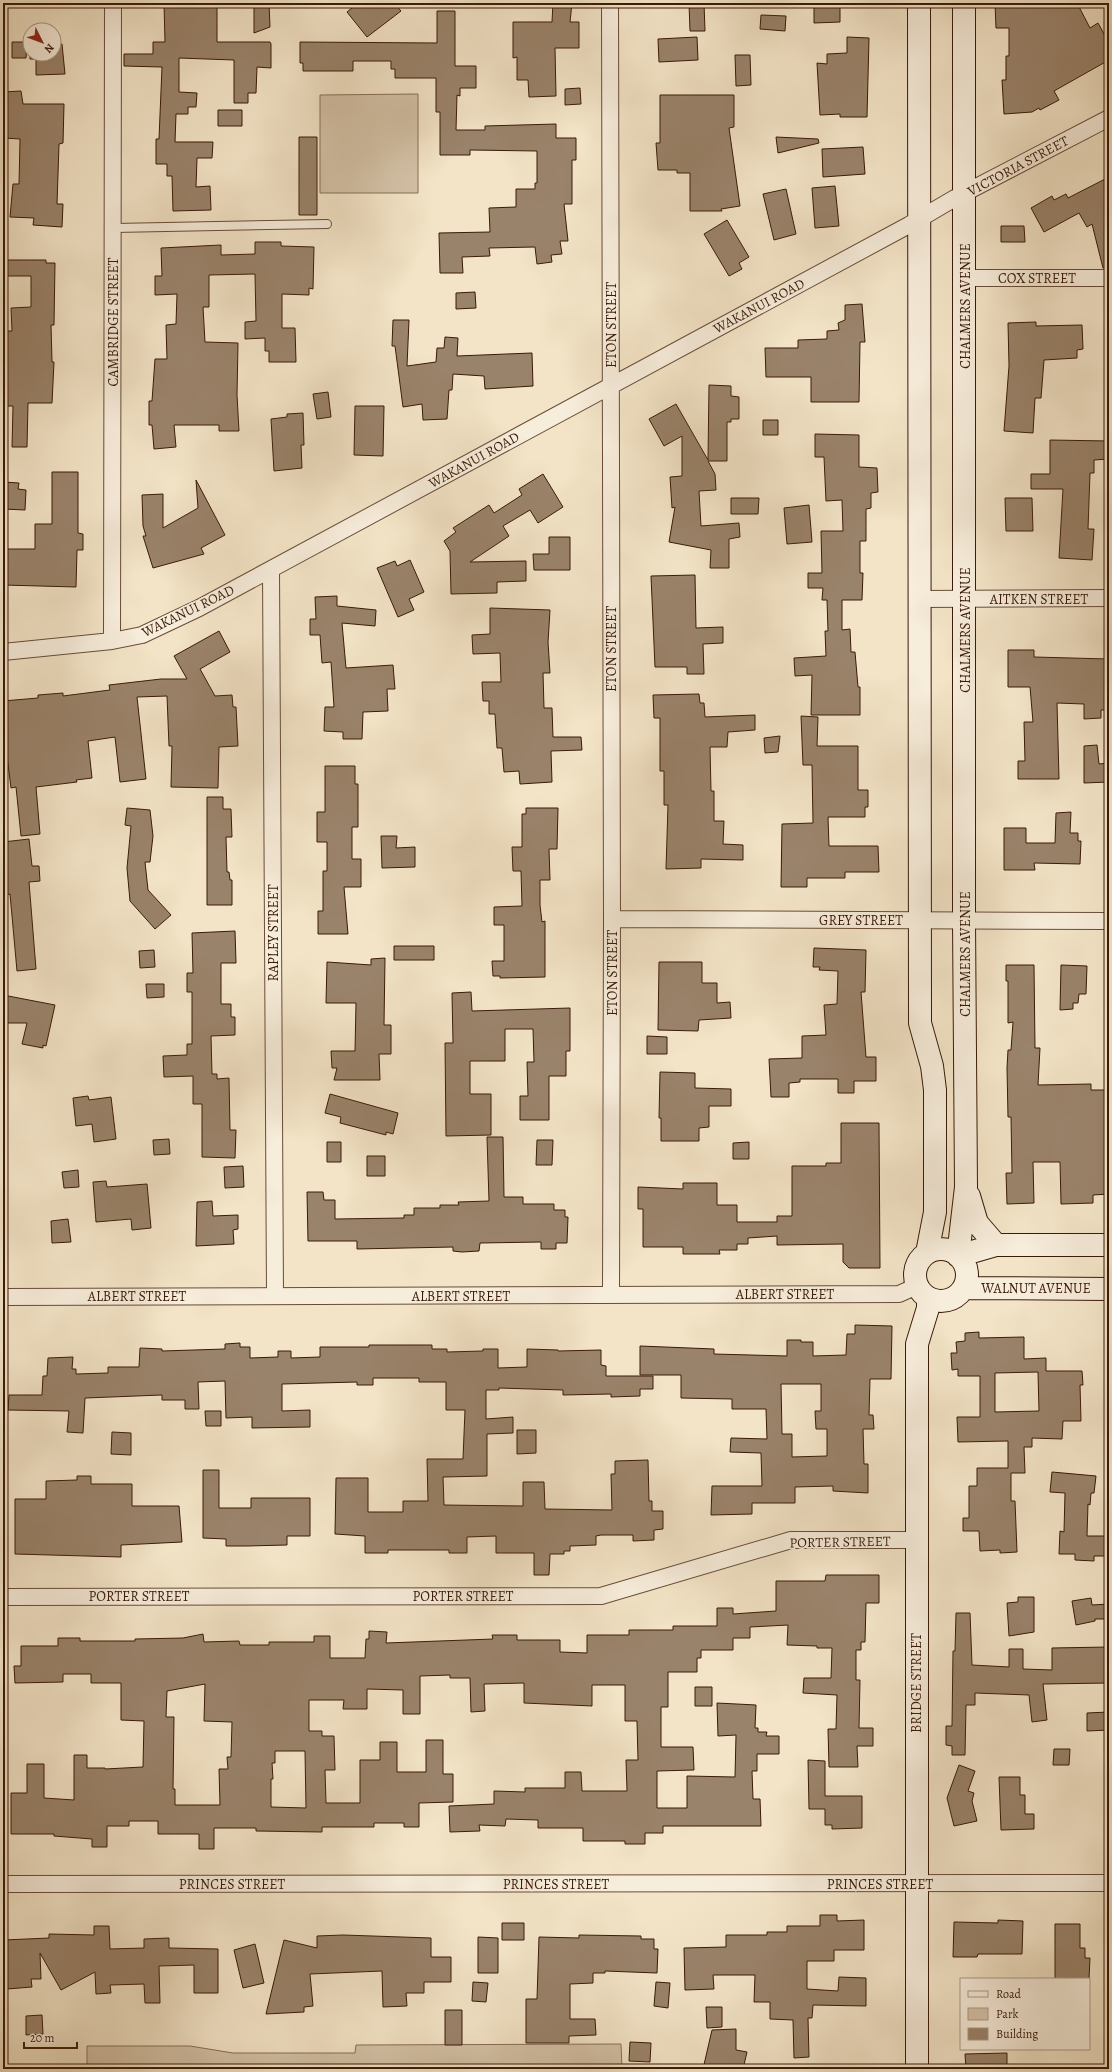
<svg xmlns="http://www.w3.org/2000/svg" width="1112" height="2072" font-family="Alegreya,serif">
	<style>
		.green { fill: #d4c2a7; stroke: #876e58 }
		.building { fill: #9a836b; stroke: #3a1a08; fill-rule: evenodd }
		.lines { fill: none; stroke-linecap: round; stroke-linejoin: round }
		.lane-casing { stroke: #684c38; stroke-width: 10 }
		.street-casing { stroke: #684c38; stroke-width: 18 }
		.secondary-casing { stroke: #3a1a08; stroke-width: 24 }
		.lane { stroke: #f7eddb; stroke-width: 8 }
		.street { stroke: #f7eddb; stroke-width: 16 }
		.secondary { stroke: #f7eddb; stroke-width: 22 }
		.labels { text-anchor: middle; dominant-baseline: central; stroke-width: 3.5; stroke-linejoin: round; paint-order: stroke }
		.street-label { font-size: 14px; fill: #3a1a08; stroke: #f7eddb }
	</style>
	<rect width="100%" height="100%" fill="#f3e4c7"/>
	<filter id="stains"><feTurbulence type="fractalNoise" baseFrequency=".005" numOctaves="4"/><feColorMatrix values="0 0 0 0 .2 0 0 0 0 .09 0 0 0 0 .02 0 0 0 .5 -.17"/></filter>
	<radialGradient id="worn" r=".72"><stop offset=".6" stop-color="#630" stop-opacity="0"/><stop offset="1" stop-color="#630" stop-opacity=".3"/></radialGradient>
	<!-- green -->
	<path class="green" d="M418 94V193H320V95Z
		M621 2044 622 2069H87V2046H190L233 2053H355L356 2045Z"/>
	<!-- building -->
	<path class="building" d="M164 3H217V42H270L271 44V68L257 67 256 93H248V103H234V60L179 58V92L197 93 196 107H188V114H176L175 142H213L212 158H197L196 187 210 186 211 210 173 211 172 176H167V164H156V139H159L162 67 124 66V54H153V42H165Z
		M254 3H269L270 27 254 33Z
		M358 3H394L401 11 367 37 347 12Z
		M553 3H572L570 22H579V48H555L556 96 529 97 528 80H517V57L513 58V22H552Z
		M689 3H704L705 31H690Z
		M814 3H840V22L814 23Z
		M995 3H1077L1090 28 1098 23 1109 43V60L1054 91 1059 100 1040 110 1039 108 1032 112 1004 114 1002 80H1006V56H1009V28H996Z
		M437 11H455V66H476V88H460V96L457 95 456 130H485V126L556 124V138H576V160H572V204H564L568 241H560L562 254 551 255 552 262 537 264 535 247 489 248 490 256 462 257 463 273H440L439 233 490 232 489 208 516 207V189H535V183H537V151L470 150V155H440V112H436V78H395V69H391V61H353V71H303V63H300V42L437 43Z
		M761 15 786 16 785 31 760 29Z
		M697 37 698 60 659 62 658 39Z
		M847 37 869 38 867 117H840V114L820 115 817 63 827 64V54L847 53Z
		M12 42H27L26 58H12Z
		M62 44 65 74 36 75V59H30V45V54H54V45Z
		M735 55H750L751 85 736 86Z
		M580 88 581 104 565 105V89Z
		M21 91 23 104H64L63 143 59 144 57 204H63L62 227 33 225 34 218 10 217 13 184H19L20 139 4 138 7 109H3V92Z
		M660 95H734V127L729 128 740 206 721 209 722 211H690V173H677V170H658L656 143H660Z
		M218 110H242V126H218Z
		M299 137H317V215H299Z
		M776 137 818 139 819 143 778 153Z
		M863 147 865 174 823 177 822 149Z
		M1109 177V268H1103L1092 224 1087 227 1079 213 1044 232 1031 208 1052 196 1054 200 1066 194 1068 198Z
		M835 186 839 226 815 228 812 188Z
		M786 189 796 234 774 240 763 194Z
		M727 220 749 257 739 263 742 269 729 276 704 234Z
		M1001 226H1024L1025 242H1001Z
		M255 242H281V246L314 247 313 289 309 288V295L282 294V328H295L296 362H269V351H265V338L245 339V322L256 321 255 274 209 275V307H203L205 342 238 343 237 395 239 431H219V425H174L176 447 154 449 152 425H149V401H152L155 359H167L166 325 176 324 177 294 155 295V276H162L161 248 221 245V255L255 254Z
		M3 260H46V263H55L54 325H51L52 362H54L52 403H28L27 447H12L13 406H3L6 358 3 357V331H12L11 308 31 307V276H3Z
		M475 292 476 308 456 309V293Z
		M862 304 865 342H860L859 402H811V377H766L765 348H798V340L827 339V331L839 330 838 323 845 320V305Z
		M393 320H409L407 366 436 362 437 348H444L445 337 458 338 457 356 532 353 533 386 485 389 484 376 453 374 452 390H449L447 419 423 420 422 404 403 407 395 346H392Z
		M1036 322V326L1082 325 1083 349 1077 350V358L1044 360 1041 398H1035L1033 433 1004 431 1009 366 1008 323Z
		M709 385 731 386V396L739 397V419H731V422H727V461H708L715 474 716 490 699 491 701 526 739 523 740 537 729 539V568H710L711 550 669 542 675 507 672 508 670 477 682 476V436L664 446 649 419 676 404 708 460Z
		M328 392 331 417 317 419 313 394Z
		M355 406H384L383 456 354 455Z
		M303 413 304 445H301L302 468 274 471 271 419 287 417V414Z
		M763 420H778V435H763Z
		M815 434 859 435V467L877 468 878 492 871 493V508L866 509V541H860V573H863L862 600H842V630L850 629 851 652H855L858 687H860V715H811L812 675 795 676 794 658 826 656 825 631H828L827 600H822L823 588H808V573H822L821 531H843L842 500 826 501 824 457H815Z
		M1050 440 1109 441V459L1094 460V473H1090L1088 529H1094L1092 560 1059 558 1063 489H1031V474H1050Z
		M52 472H78V533L83 534V550H77L76 587 3 585V549H35V524H52Z
		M543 474 563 507 538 523 530 510 503 526 509 536 470 562 526 561V581L497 582V593L451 594 450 551 444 541 456 532 453 528 489 505 494 513 522 495 519 489Z
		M196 480 225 535 201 548 204 554 153 568 143 536H146L143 526 142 495 163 494V528L198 508Z
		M3 482 19 483 18 489 26 490 25 510 3 509Z
		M731 498H759L758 514H731Z
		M1005 498H1032L1033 531H1006Z
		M809 505 812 542 787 544 784 508Z
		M549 537H570V570H534L533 554H549Z
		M410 560 424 592 409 599 414 610 398 617 377 568 395 561 397 566Z
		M695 575 696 628 723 627V643L703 644 704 674H687V667H655L651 576Z
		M337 596V606L376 610 375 626 342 623 346 668 393 665 395 689H387L388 711 363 712 362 739H343V732L324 731 325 707H334L331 662 322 663 320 635H310V619H316L315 597Z
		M490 608 550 610 548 642 550 673H543L544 708H552L553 737H581L582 750 551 751 552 782 520 784 519 771 504 772 502 748H497L495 714H489V701H483L482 682H501L500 653 473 654 472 635 490 634Z
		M219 631 230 652 200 669 215 696 232 695 233 707H236L238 746 219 747 218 788 171 787 172 746H169L167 696 137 697 146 779 120 782 115 737 88 741 92 778 76 780 77 782 36 787 40 834 21 836 16 787 11 788 6 748H3V701L38 698V695L63 693V696L110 690 109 685 161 679H187L174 656Z
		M1008 650H1034V657L1109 659V710H1101V718L1084 719V704L1057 703 1059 779H1018V761H1025L1024 722H1033L1030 687H1008Z
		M699 694 700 703H704L705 717 755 715V730L728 732 727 747H710L711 791H714V821H724L723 844 743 845V860L701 859V868L666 869 668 805H664V771H660V718H654L653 695Z
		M801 716 818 717 817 746H858V790H868V807H865V817H828L829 846H878L879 872H845V878H807V887H781L782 824 813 823 812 765H803Z
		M780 736 778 752 765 753 764 738Z
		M1097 745 1099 764 1109 763V782L1084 783V746Z
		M325 766H355V784H358V827H352V859H361V887H344L348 934H318V911H323V871H327V842H317V812H325Z
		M207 797H223V809H231L232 837H226L227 872H229L230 880H232V905H207Z
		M127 808 150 810 153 836 150 862H145L148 890 171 915 155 929 130 901 127 868 131 826 125 825Z
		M526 808H558L557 849H549L550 880H540V905L542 922 545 921V977L500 978V976H493L492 961H504V925H494V907L522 906 521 871H513L512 847H522V814H526Z
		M1071 812 1070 833H1078V841H1081L1080 864 1034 863 1035 870H1004V828H1026V843H1055L1056 813Z
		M381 836H397L396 848 415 847V867L382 868Z
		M29 839 32 866H39L40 881 29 882 36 969 17 971 10 894 5 895 3 842Z
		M235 931 236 963H221V1004H231V1017H235V1035L211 1036 212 1074H217V1079L229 1078 230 1130H236L235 1158 202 1157V1104H193V1076L164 1077 163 1056 187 1055V1044H192V992H187V973H193L192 933Z
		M394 946H434V960H394Z
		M814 948 866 950 865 992H861L866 1057H876V1081H854V1093H838V1079H800V1082L789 1083V1097H771L769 1059 802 1058V1036L826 1035 824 1005 837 1004 838 971 819 970 820 967H813Z
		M154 950 155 967 140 968 139 951Z
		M385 958 384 1025H391V1054H379L380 1080H334L337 1068H332L331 1051H355L356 1003H326L327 962 371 965V959Z
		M659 962H702V983H717V1003L730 1002 731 1018 699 1020 698 1031 658 1030Z
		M1006 965H1034L1035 1048H1040L1038 1085 1091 1084V1090H1109V1194L1093 1195V1203L1061 1204 1060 1162H1033L1034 1203 1007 1204 1006 1173H1012L1011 1117H1008L1007 1068 1008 1050H1011L1013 1022 1008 1023V981H1006Z
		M1061 965 1087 966 1086 994H1079L1078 1003H1073V1009L1060 1010Z
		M146 984H164V997L147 998Z
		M471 992 472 1011 570 1008V1051H566V1076H549V1120H520V1096H528L527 1062H534L533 1029H505V1061H470V1094H491V1135L446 1136 445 1043H453L452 993Z
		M3 995 55 1005 46 1046 43 1045V1048L22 1044 27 1023H3Z
		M647 1036 667 1037V1054H647Z
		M660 1072 695 1073V1088L731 1089V1106H709V1127L699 1128V1141H661V1118H659Z
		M330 1094 398 1113 393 1134 386 1132V1135L340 1123 341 1117 325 1113Z
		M88 1096 89 1100 111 1097 116 1139 94 1142 92 1124 76 1126 73 1098Z
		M841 1123H879L880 1268H849L843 1262V1244L777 1245V1236L748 1238V1244H737V1250H719L720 1254H683V1247H643V1209H638V1187L683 1189V1183H717V1205H737V1222H777V1216H792V1166H826V1163H841Z
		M487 1137H503L504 1197H523V1204H554V1210H565V1217H568L567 1243H556V1249H541V1242L480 1243 479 1251 462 1252 453 1251V1247L357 1249V1241H308L307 1192H323L324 1200H335V1219L404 1218V1215H414V1208H440V1205H459L458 1202 489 1201Z
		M169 1139 170 1154 154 1155 153 1140Z
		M537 1140H553L552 1165H536Z
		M327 1142H341V1162H327Z
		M749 1142V1159H733V1143Z
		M367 1156H385V1176H367Z
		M243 1166 244 1187 225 1188 224 1167Z
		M78 1170 79 1187 64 1188 62 1172Z
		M106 1181 107 1187 147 1184 151 1228 132 1230 131 1219 96 1222 93 1182Z
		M212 1201 213 1216 238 1215V1229L233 1230 234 1244 196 1246 197 1202Z
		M68 1219 71 1242 52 1243 51 1221Z
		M855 1325 892 1326 891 1379H870L869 1415H873L874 1429H863L864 1464H868V1493L833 1491V1486L795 1487V1503H752V1514L711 1515 712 1486H762L761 1453 730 1452 731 1438 767 1439 766 1409H732V1399L681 1398V1375H640V1346L714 1349V1354L787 1356V1340H801V1342H813V1356L846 1355 847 1334H855ZM781 1384H821V1411H815L816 1429H827V1456L792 1457V1434H782Z
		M979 1332V1338L1024 1337V1359L1046 1358V1371H1082L1083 1385H1080L1081 1421H1063L1062 1439 1032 1438V1447H1024L1025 1473H1011V1501H1015L1017 1552 1000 1553V1550L980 1551 979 1531H963V1518H969V1486H977V1468H1008V1441L958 1442 957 1417H980V1376H958V1369L952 1370 951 1353H957L956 1342 965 1341V1333ZM1038 1372 1039 1411 995 1412V1373Z
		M240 1343V1347H250V1358L278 1357V1351H291V1358L320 1357V1347H369V1345H432V1349H447V1352L483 1351V1349H498V1368L527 1367V1349L558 1350V1351L601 1350V1365L606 1366V1376H653V1389H640V1396L611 1397V1394L563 1395V1390L499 1388V1390H486V1419L513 1417V1433L487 1434V1476L443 1477 444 1505 523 1506V1482H544L545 1509 612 1510 611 1474H615V1461L648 1460 649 1501H652V1511H663V1529L654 1530V1540L633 1541V1535H601L596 1536V1545L570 1546V1551H564V1554H550L549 1575H534V1553H496V1536L467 1537V1553H449V1550H388V1553H365V1536L335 1534 336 1478H368V1512H403V1501H428L427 1459H463L465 1410H446V1382H419V1378H373V1385H357V1382L282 1384V1411L310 1410V1427L252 1428V1417L226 1418 225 1381 198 1382 199 1409H185V1400H162V1395L85 1398 83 1433 67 1432 69 1411 8 1410 9 1395H42L43 1376H47L48 1358 73 1357 72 1369H76V1374L108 1373V1367H139L140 1348 162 1349V1351L225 1349V1344Z
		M205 1411H221V1426H206Z
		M517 1430H536V1453L517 1454Z
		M112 1432 131 1433V1455L111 1454Z
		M203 1470H219V1508H251V1498H310V1536H287V1545L247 1546H226V1539L203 1538Z
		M1052 1472 1096 1476 1094 1493H1091L1090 1505 1088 1504 1087 1536H1109V1556H1094V1561L1075 1560V1554H1059L1060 1531 1064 1532 1065 1493 1050 1492Z
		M77 1476H91V1484H132V1506H179L182 1542 121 1545V1557L15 1554V1499H46V1481L77 1480Z
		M826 1575H879V1603H866L865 1642H861V1650H856V1680H860L859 1728H873V1746H857L858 1767H829L828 1729H836L837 1695 803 1693 804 1678H831L832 1648H817V1646L787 1645 788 1625 750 1627V1638H733V1650H701V1658H697V1672H668V1707H661V1747H693L694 1770 657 1771V1808H687V1776L735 1777 736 1735 718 1736 717 1703 756 1705 755 1728H758V1732H767L766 1736H779V1754H757V1771H752L753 1799H760L761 1826H663V1833H645V1844H625V1841H583V1828H538V1820L506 1819 505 1826 479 1825 480 1831 450 1832 449 1806 494 1804V1791L525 1792V1788H565V1772H581L582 1791H627L626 1760H638L637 1721H625V1685H592V1706L524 1703V1683L484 1684 485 1711 471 1712 470 1678H450V1675L420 1676V1714H403V1690L367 1689V1709H343L344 1700H309V1731H322V1736H334L335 1770H325L326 1803H360V1760H380V1742H397V1772H426V1740H443V1774H453V1802L419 1803V1827H404V1823H374V1827H322V1832L256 1831V1828H214V1849H199V1834H158V1821H129V1826H107V1847H92V1839L54 1836V1834H11V1793H27V1764H44V1798L74 1800V1755H87V1768H105V1769L143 1767 144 1721 121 1720V1683H91V1674H63V1682L15 1683 14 1666H21V1646H58V1638H80V1641H135V1639L183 1638 203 1634 204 1642 239 1641 240 1645H269V1642H314V1636H330V1658H365L366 1639H369V1631L387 1632 386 1643 493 1639 492 1635H517V1640H560V1652L587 1653V1635H629V1630H673V1626H717V1608H733V1614L776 1611V1581H825ZM205 1684 204 1721 232 1722 231 1757H227L228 1769H219L220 1805H175V1789H173L174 1717H166L167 1691ZM275 1751H305L306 1808 271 1807V1779H273L272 1763H275Z
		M1018 1597H1034V1632L1009 1636 1007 1603 1018 1602Z
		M1091 1598 1092 1605 1109 1604V1619H1095V1621L1076 1625 1072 1601Z
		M956 1613H970L972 1665 1009 1667V1649H1023V1669L1052 1670V1648L1109 1647V1683L1043 1684 1047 1720 1032 1722 1029 1695 975 1693V1705H966L965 1755H952V1746L946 1745V1726H952L953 1651H955Z
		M695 1687H712V1706H695Z
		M1109 1712V1730L1087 1731V1713Z
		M1054 1749H1070L1069 1765H1053Z
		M808 1760 825 1761V1796H862V1828L832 1829V1825H825V1809H809Z
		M959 1765 975 1771 968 1791 974 1793 972 1801 977 1821 954 1826 947 1798Z
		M999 1777H1020V1795H1025V1814H1034V1829L1001 1830Z
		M820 1915H837V1921L864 1920V1950H834V1961H807V1989L838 1991 839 1977 866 1978V2006L813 2005 812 2018H808L809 2057 794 2058 793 2020 770 2019V2002H754L755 1975H713L714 1989 685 1990 684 1948 726 1947V1935H767V1932H787V1926H820Z
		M998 1920 1023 1921 1022 1954H978L977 1957H953L954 1922 998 1923Z
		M502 1923H524V1940H502Z
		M1055 1924H1080V1948H1085V1958H1090L1089 1979H1055Z
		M94 1926H109L110 1949 144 1948V1939L169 1938V1948L218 1949V1993H194V1965L159 1966 160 2003H145L144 1984 110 1985 111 1993 96 1994 95 1972 61 1990 40 1953 41 1979H31L32 1987 7 1989 4 1940 49 1938V1934L94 1935Z
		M343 1935 431 1938V1957H451V1982H424V1993H406L407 2006 383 2007 382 1971 310 1974 313 2006 304 2007V2012L266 2014 284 1940 317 1948V1936Z
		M579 1935 641 1936V1939H654V1949H658L657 1973 605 1971V1973H593V1983L570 1984V2019H595L596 2035 569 2036V2043H526V1999H537L539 1937 579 1938Z
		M478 1937 498 1938V1973H478Z
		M255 1944 264 1983 243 1988 234 1950Z
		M473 1982 488 1983 486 2002 472 2001Z
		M656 1982 670 1983 668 2008 654 2006Z
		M706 2007H722V2027L707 2028Z
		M445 2010H462V2045H445Z
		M42 2015 43 2034 26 2035V2016Z
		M736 2029V2050L747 2052 743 2069H703L712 2030Z
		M630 2042 651 2043 650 2062 629 2061Z
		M1007 2053V2068L966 2069 965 2054Z"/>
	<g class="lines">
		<defs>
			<path id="lane" d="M114 228 327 224"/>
			<path id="street" d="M610 3 612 919 611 1295
				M965 278H1109
				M271 570 275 1296
				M920 599 1109 598
				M112 641 113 3
				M3 652 112 641 142 635 199 608 909 225 955 198 1109 118
				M612 919 1109 921
				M3 1297 899 1294 917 1286
				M3 1597 601 1596 791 1540H916
				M3 1884 1109 1883"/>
			<path id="secondary" d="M919 3 920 1023 932 1066 935 1090V1212L927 1253
				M964 3V921L966 1187 958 1256 996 1245H1109
				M969 1196 977 1223 996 1245
				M915 1275a26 26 0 1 1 52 0a26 26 0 1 1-52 0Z
				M964 1288 1109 1289
				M917 2069V1344L928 1308V1298"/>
		</defs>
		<!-- lane casing -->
		<use href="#lane" class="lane-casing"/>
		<!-- street casing -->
		<use href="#street" class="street-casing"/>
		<!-- secondary casing -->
		<use href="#secondary" class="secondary-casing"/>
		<!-- lane -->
		<use href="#lane" class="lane"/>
		<!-- street -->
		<use href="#street" class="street"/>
		<!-- secondary -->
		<use href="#secondary" class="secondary"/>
	</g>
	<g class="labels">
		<!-- street labels -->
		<g class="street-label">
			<text transform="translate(1018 166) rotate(-28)">VICTORIA STREET</text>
			<text x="1037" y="278">COX STREET</text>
			<text transform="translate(759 306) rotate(-28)">WAKANUI ROAD</text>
			<text transform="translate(965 306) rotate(-90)">CHALMERS AVENUE</text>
			<text transform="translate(113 322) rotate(-90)">CAMBRIDGE STREET</text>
			<text transform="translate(611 325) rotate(-90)">ETON STREET</text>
			<text transform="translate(474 460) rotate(-29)">WAKANUI ROAD</text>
			<text x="1039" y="599">AITKEN STREET</text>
			<text transform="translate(188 611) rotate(-26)">WAKANUI ROAD</text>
			<text transform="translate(965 630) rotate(-90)">CHALMERS AVENUE</text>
			<text transform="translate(611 649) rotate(-90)">ETON STREET</text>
			<text x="861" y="920">GREY STREET</text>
			<text transform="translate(273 933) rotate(-90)">RAPLEY STREET</text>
			<text transform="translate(965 954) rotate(-90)">CHALMERS AVENUE</text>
			<text transform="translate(612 973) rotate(-90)">ETON STREET</text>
			<text x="1036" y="1288">WALNUT AVENUE</text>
			<text x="785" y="1294">ALBERT STREET</text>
			<text x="137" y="1296">ALBERT STREET</text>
			<text x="461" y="1296">ALBERT STREET</text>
			<text transform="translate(840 1542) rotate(-1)">PORTER STREET</text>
			<text x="139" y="1596">PORTER STREET</text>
			<text x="463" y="1596">PORTER STREET</text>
			<text transform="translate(916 1683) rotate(-90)">BRIDGE STREET</text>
			<text x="232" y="1884">PRINCES STREET</text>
			<text x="556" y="1884">PRINCES STREET</text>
			<text x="880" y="1884">PRINCES STREET</text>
		</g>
	</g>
	<!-- margin -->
	<rect width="1112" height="2072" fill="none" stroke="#f3e4c7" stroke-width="16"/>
	<rect x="4" y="4" width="1104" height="2064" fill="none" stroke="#3a1a08" stroke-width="2"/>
	<rect x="8" y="8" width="1096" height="2056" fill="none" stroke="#3a1a08"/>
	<!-- legend -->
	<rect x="960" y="1978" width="130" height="72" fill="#f7eddb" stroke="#ab9987"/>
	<rect x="968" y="1991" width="20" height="6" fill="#f7eddb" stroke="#ab9987"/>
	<text x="996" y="1998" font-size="12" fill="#3a1a08">Road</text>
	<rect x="968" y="2008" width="20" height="12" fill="#d4c2a7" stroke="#ab9987"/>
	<text x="996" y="2018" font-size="12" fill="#3a1a08">Park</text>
	<rect x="968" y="2028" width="20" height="12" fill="#9a836b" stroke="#ab9987"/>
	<text x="996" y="2038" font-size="12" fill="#3a1a08">Building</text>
	<!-- north arrow -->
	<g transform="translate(42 42) rotate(132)"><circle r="19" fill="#f7eddb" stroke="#ab9987"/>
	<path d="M0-3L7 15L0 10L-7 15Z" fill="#8f2418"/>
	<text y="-6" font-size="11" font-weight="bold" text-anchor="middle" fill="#3a1a08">N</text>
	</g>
	<!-- scale -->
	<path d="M24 2042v6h53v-6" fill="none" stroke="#3a1a08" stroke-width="2"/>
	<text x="30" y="2042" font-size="12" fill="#3a1a08" stroke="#f7eddb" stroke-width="3" paint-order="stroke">20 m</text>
	<rect width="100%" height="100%" filter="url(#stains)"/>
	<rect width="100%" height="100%" fill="url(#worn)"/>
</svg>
